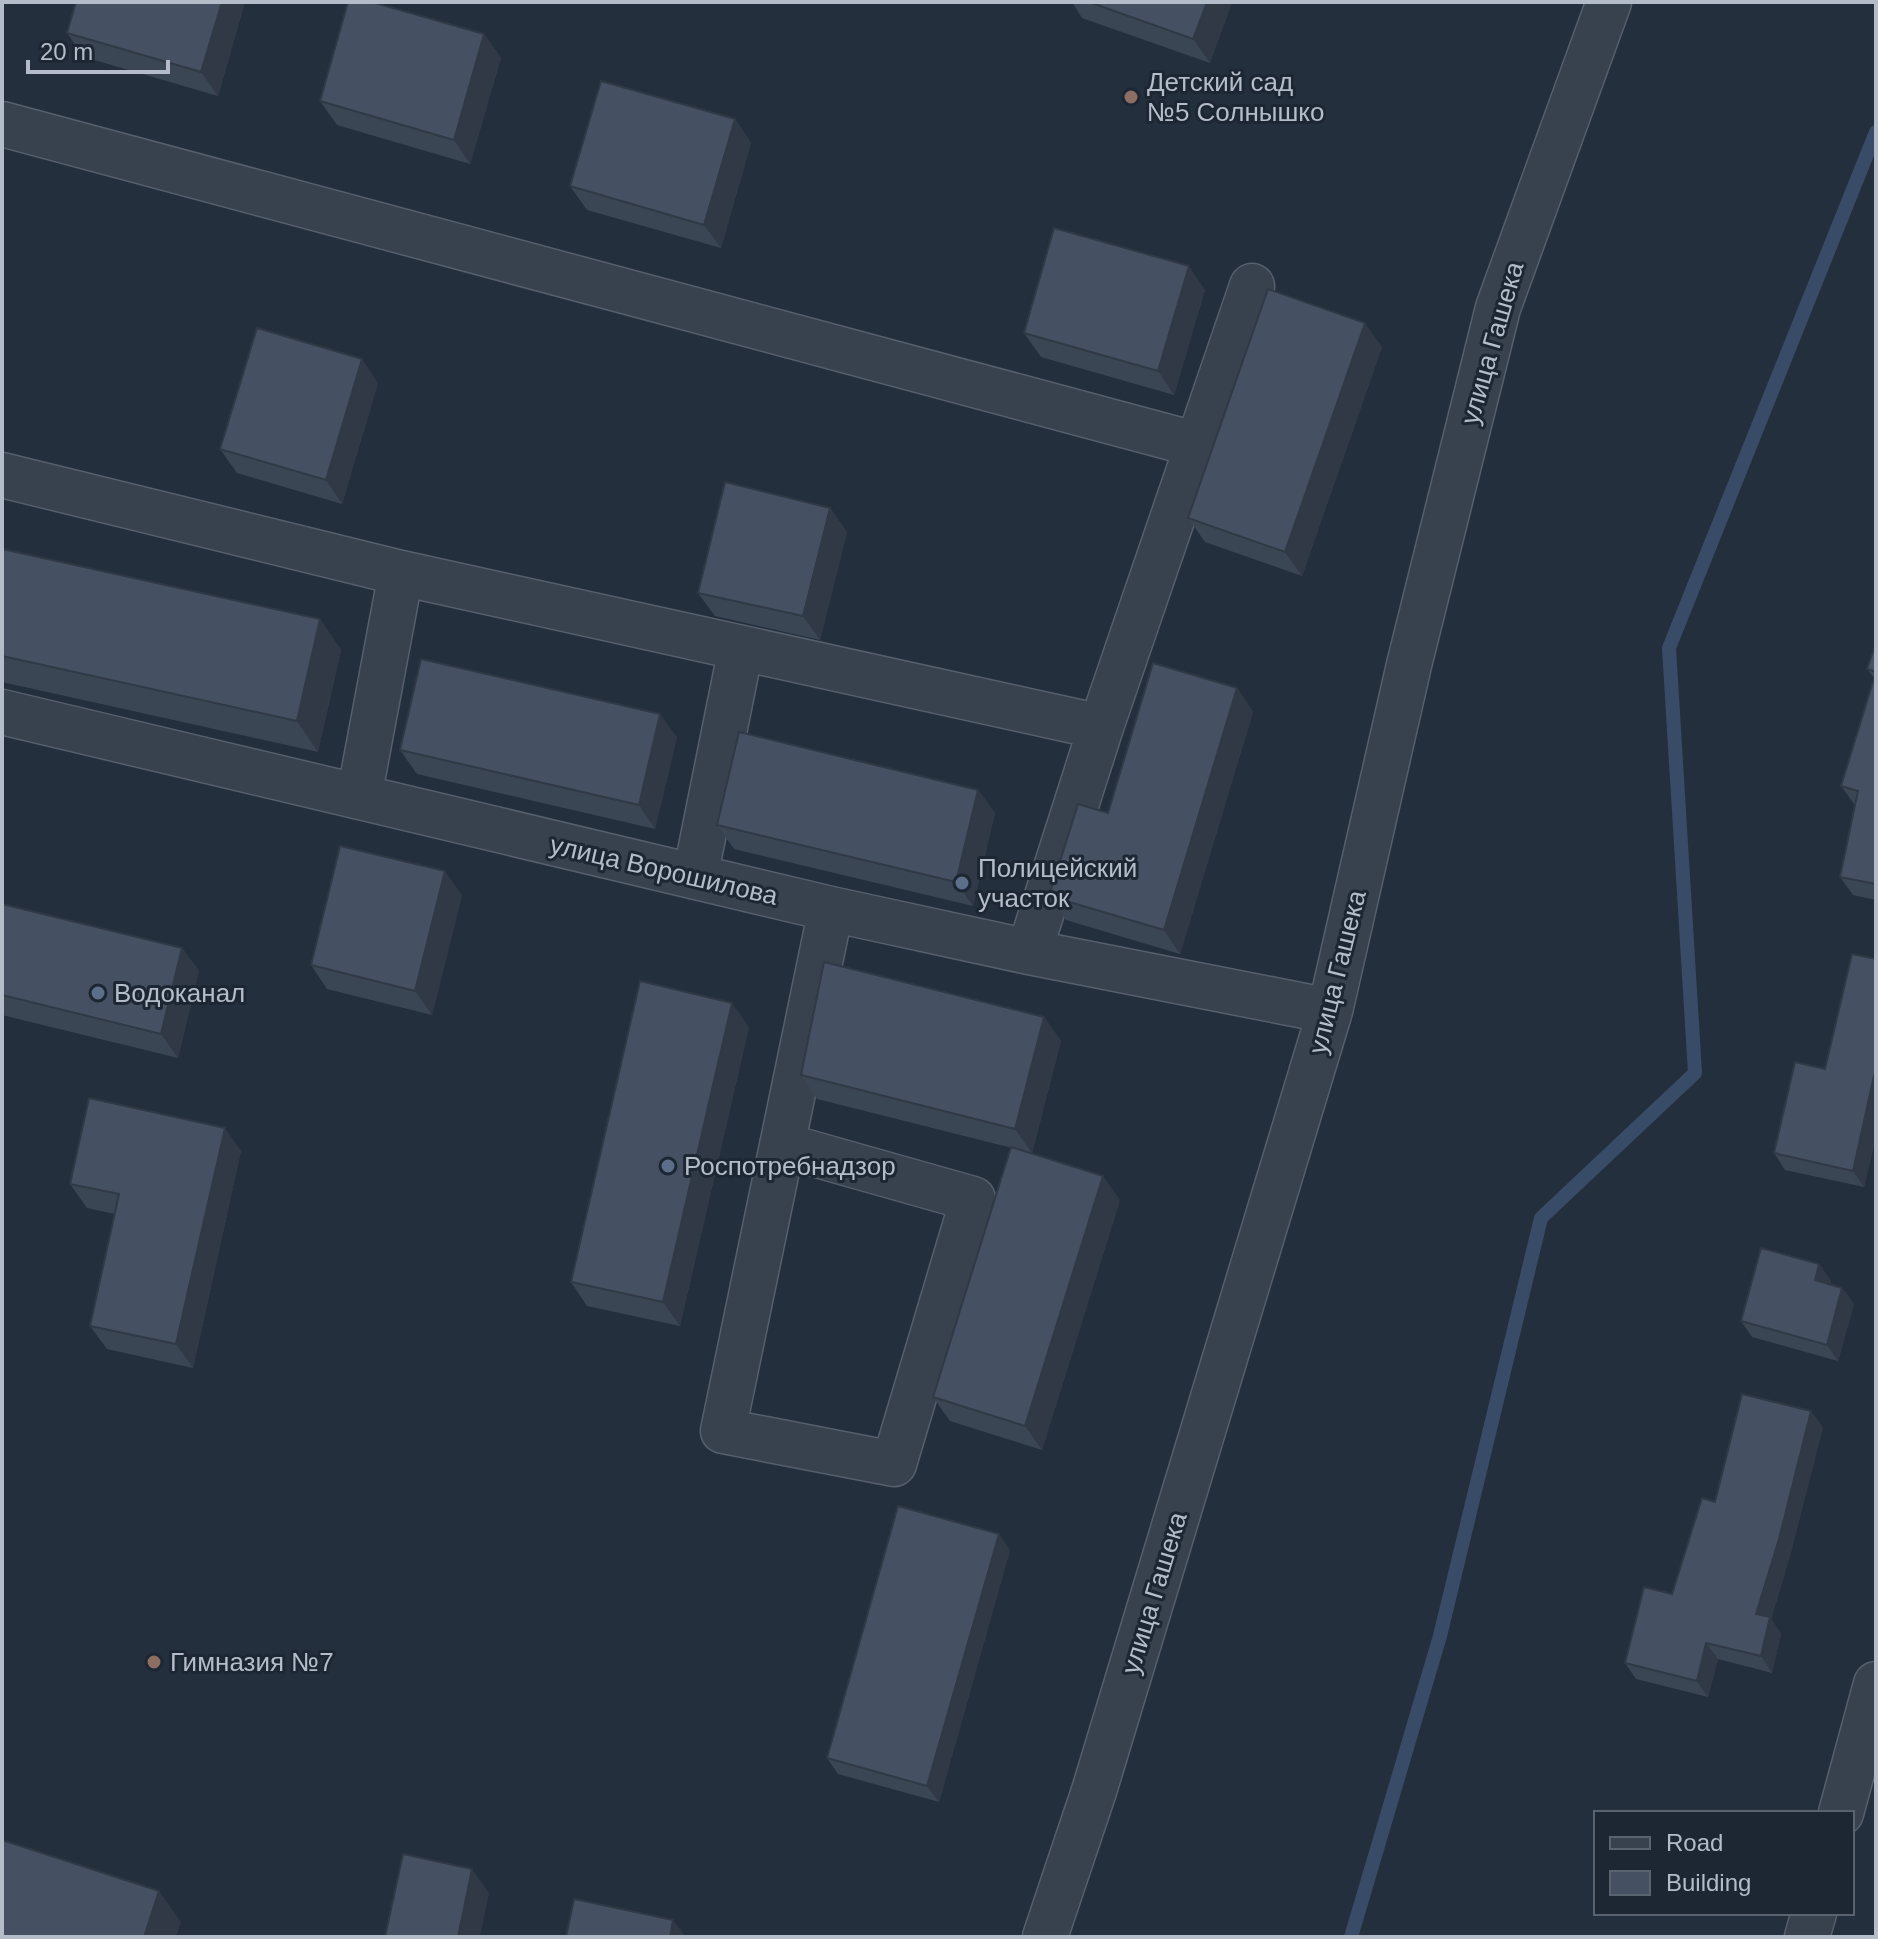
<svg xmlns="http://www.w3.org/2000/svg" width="1878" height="1939" font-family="Arial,sans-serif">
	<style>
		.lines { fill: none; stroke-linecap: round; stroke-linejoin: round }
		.stream { stroke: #394c67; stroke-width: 14 }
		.minor-casing { stroke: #565f6c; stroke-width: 47 }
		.minor { stroke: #38414e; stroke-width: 44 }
		.wall { fill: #3b4654 }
		.shaded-wall { fill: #303945 }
		.building { fill: #455162; stroke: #303945; stroke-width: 2 }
		.education-dot { fill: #8d6e63; stroke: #1d2633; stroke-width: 3 }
		.service-dot { fill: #5c6f8a; stroke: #1d2633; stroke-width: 3 }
		.labels { text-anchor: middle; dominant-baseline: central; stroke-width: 6; stroke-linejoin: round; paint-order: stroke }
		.poi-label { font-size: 26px; fill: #b4bcc9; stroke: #1d2633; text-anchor: start }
		.street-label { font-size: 26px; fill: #b4bcc9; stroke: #1d2633 }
	</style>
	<rect width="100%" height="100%" fill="#242f3e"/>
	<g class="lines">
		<!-- stream -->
		<path class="stream" d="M1351 1937 1440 1636 1541 1218 1695 1073 1669 648 1876 132"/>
		<defs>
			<path id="minor" d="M2 124 1198 445
				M2 475 401 573 1101 727 1252 286
				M2 712 831 909 1029 952 1330 1011
				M359 797 401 573
				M695 877 741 648
				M1029 952 1101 727
				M782 1145 973 1199 894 1464 723 1431 831 909
				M1841 1813 1876 1684
				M1045 1937 1094 1791 1330 1011 1409 665 1498 308 1609 2
				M1807 1937 1814 1913"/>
		</defs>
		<!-- minor casing -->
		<use href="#minor" class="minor-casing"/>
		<!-- minor -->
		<use href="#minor" class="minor"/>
	</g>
	<!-- wall -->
	<path class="wall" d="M76 2H245L218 96 84 57 67 33Z
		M1072 2H1232L1210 63 1082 18Z
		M484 34 501 58 470 164 337 125 320 101Z
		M735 119 751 143 721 248 587 210 570 186Z
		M1205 290 1174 395 1041 357 1024 333Z
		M1382 347 1302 576 1205 542 1188 518Z
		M378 383 342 504 237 473 220 449Z
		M830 508 847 532 820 640 715 616 698 593Z
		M2 549 320 619 341 650 318 752 2 682Z
		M1876 643V900L1853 895 1840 877 1855 804H1854L1841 786 1874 678 1867 669Z
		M1237 688 1253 712 1180 954 1066 920 1049 896 1108 813Z
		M677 737 655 829 417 774 400 750Z
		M978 790 995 813 973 906 734 849 717 825Z
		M462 895 432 1015 327 989 311 965Z
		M2 904 182 948 199 971 178 1058 2 1015Z
		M1876 959V1136L1864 1187 1785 1170 1774 1153 1825 1069Z
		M1044 1017 1061 1041 1032 1153 817 1099 801 1075Z
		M749 1027 680 1326 587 1306 571 1282Z
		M241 1151 193 1368 107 1349 90 1326 115 1214 87 1208 70 1184Z
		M1120 1200 1042 1450 950 1421 933 1397Z
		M1819 1264 1831 1281 1830 1284 1842 1288 1854 1304 1838 1361 1752 1337 1741 1321Z
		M1823 1427 1790 1556 1771 1619 1781 1634 1772 1673 1718 1659 1708 1697 1636 1679 1625 1663 1672 1594 1715 1502Z
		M1010 1550 939 1802 838 1774 827 1758Z"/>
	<!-- shaded-wall -->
	<path class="shaded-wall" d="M222 2H245L218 96 201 72Z
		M1207 2H1232L1210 63 1193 39Z
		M484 34 501 58 470 164 454 140Z
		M735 119 751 143 721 248 704 225Z
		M1189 266 1205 290 1174 395 1158 371Z
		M1365 323 1382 347 1302 576 1285 552Z
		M362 359 378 383 342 504 326 480Z
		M830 508 847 532 820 640 803 616Z
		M320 619 341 650 318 752 297 721Z
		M1237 688 1253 712 1180 954 1164 930Z
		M660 714 677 737 655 829 639 805Z
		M978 790 995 813 973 906 956 882Z
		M445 871 462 895 432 1015 415 991Z
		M182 948 199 971 178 1058 161 1034Z
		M732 1003 749 1027 680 1326 663 1302Z
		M1044 1017 1061 1041 1032 1153 1015 1129Z
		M1874 1076 1876 1079V1136L1864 1187 1853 1171Z
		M225 1128 241 1151 193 1368 176 1344Z
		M1103 1176 1120 1200 1042 1450 1025 1426Z
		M1819 1264 1831 1281 1827 1297 1815 1280Z
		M1842 1288 1854 1304 1838 1361 1827 1345Z
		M1811 1411 1823 1427 1790 1556 1771 1619 1781 1634 1772 1673 1761 1656 1756 1614Z
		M999 1534 1010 1550 939 1802 927 1786Z
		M1706 1643 1718 1659 1708 1697 1697 1681Z
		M472 1869 489 1893 480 1937H458Z
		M159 1891 181 1922 176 1937H144Z
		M673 1920 686 1937H670Z"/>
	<!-- building -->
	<path class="building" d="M76 2H222L201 72 67 33Z
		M348 2H372L484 34 454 140 320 101Z
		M1089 2H1207L1193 39Z
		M601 81 735 119 704 225 570 186Z
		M1054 228 1189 266 1158 371 1024 333Z
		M1268 289 1365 323 1285 552 1188 518Z
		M257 328 362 359 326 480 220 449Z
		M725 482 830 508 803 616 698 593Z
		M2 549 320 619 297 721 2 656Z
		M1876 643V884L1840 877 1858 791 1841 786 1876 672 1867 669Z
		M421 659 660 714 639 805 400 750Z
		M1153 663 1237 688 1164 930 1049 896 1078 804 1108 813Z
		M739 732 978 790 956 882 717 825Z
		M340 846 445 871 415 991 311 965Z
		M2 904 182 948 161 1034 2 995Z
		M1852 954 1876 959V1077L1874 1076 1853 1171 1774 1153 1795 1062 1825 1069Z
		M824 962 1044 1017 1015 1129 801 1075Z
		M640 981 732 1003 663 1302 571 1282Z
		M89 1098 225 1128 176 1344 90 1326 119 1194 70 1184Z
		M1011 1147 1103 1176 1025 1426 933 1397Z
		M1761 1248 1819 1264 1815 1280 1842 1288 1827 1345 1741 1321Z
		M1742 1394 1811 1411 1779 1539 1756 1614 1770 1617 1761 1656 1706 1643 1697 1681 1625 1663 1644 1587 1672 1594 1702 1498 1715 1502Z
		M898 1506 999 1534 927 1786 827 1758Z
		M2 1840 159 1891 144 1937H2Z
		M403 1854 472 1869 458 1937H385Z
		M574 1899 673 1920 670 1937H566Z"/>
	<!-- markers -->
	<g class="education-dot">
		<circle cx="1131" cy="97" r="8"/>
		<circle cx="154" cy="1662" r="8"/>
	</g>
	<g class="service-dot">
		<circle cx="962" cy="883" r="8"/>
		<circle cx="98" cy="993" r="8"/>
		<circle cx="668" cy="1166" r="8"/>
	</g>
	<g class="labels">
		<!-- poi labels -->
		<g class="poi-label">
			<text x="1147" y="82">Детский сад<tspan x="1147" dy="30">№5 Солнышко</tspan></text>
			<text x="978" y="868">Полицейский<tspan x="978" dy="30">участок</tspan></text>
			<text x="114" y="993">Водоканал</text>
			<text x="684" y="1166">Роспотребнадзор</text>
			<text x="170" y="1662">Гимназия №7</text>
		</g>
		<!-- street labels -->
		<g class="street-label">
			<text transform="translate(1492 343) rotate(-74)">улица Гашека</text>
			<text transform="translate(664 870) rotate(13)">улица Ворошилова</text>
			<text transform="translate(1337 972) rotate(-76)">улица Гашека</text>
			<text transform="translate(1154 1593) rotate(-73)">улица Гашека</text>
		</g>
	</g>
	<!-- border -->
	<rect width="1878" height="1939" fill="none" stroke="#b4bcc9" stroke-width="8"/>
	<!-- legend -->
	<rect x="1594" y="1811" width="260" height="104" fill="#1d2633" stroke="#59626f" stroke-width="2"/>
	<rect x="1610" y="1837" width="40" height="12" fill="#38414e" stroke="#59626f" stroke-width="2"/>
	<text x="1666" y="1851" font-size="24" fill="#b4bcc9">Road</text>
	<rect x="1610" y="1871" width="40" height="24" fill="#455162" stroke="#59626f" stroke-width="2"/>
	<text x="1666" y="1891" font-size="24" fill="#b4bcc9">Building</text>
	<!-- scale -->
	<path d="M28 60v12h140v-12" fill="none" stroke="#b4bcc9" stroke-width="4"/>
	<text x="40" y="60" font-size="24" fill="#b4bcc9" stroke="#1d2633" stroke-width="6" paint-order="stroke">20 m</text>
</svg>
